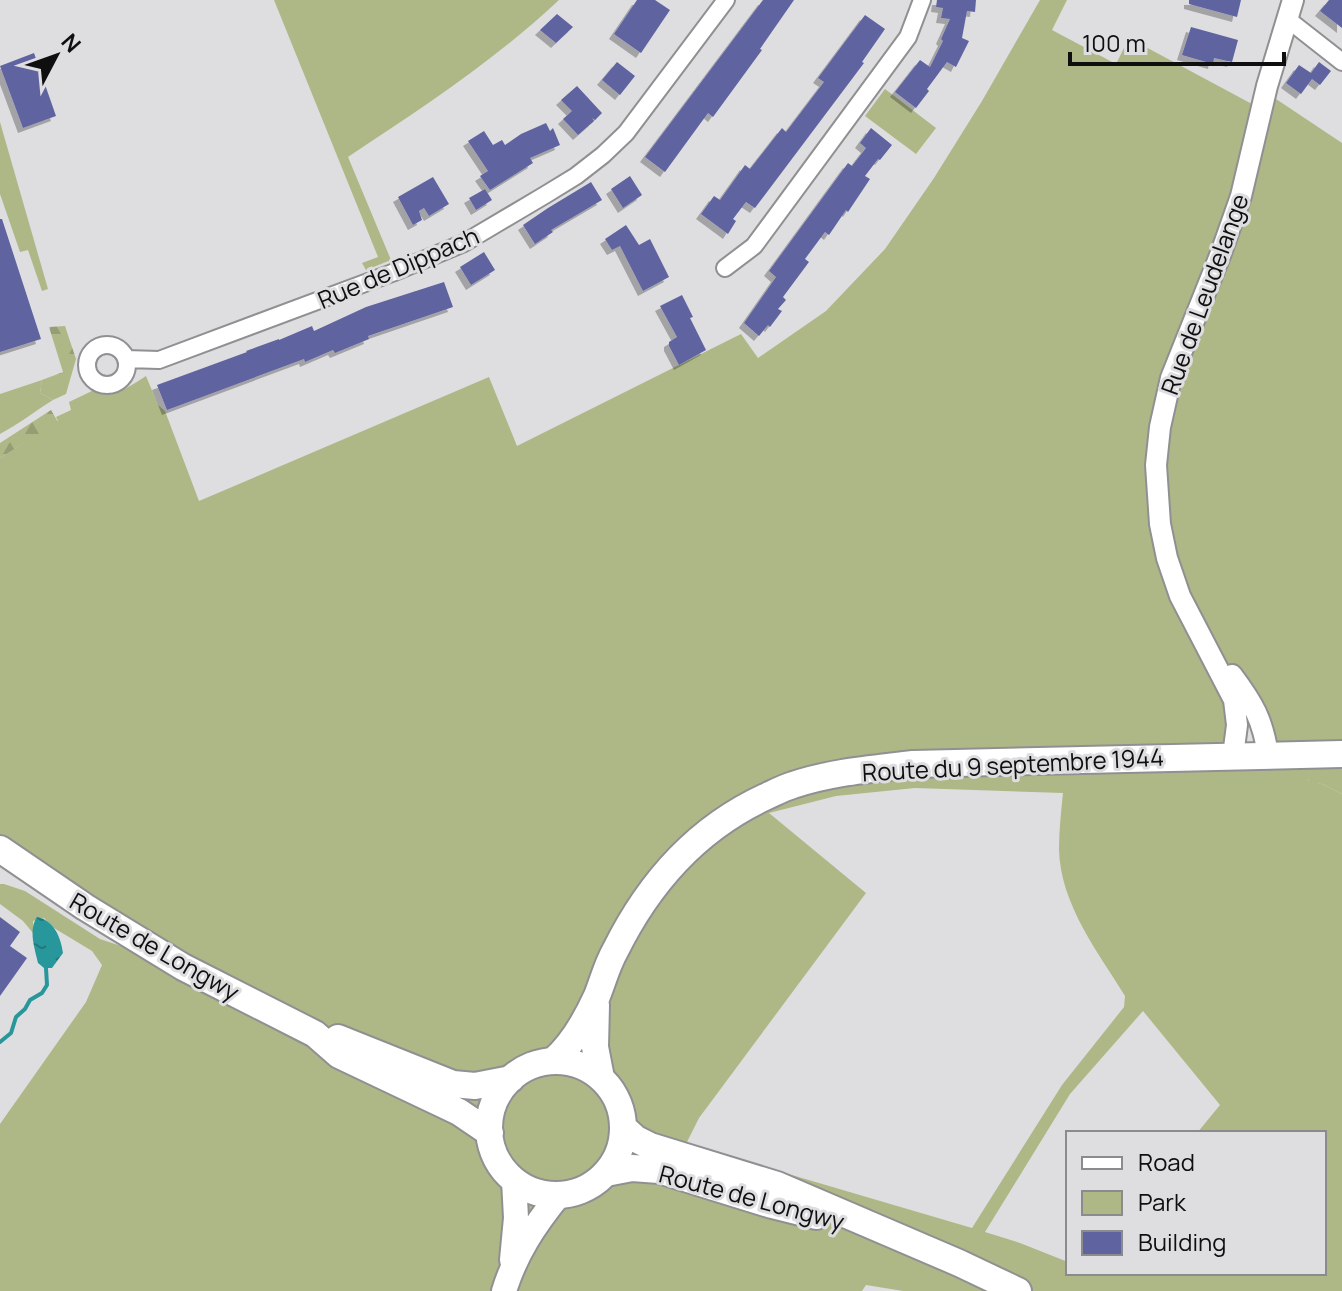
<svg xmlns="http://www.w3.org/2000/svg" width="1342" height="1291" font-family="Manrope,sans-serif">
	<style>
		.green { fill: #aeb886; fill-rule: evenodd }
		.forest { fill: url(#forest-firs) }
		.water { fill: url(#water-ripples) }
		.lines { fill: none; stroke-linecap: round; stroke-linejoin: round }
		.stream { stroke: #27979b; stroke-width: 4 }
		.building { fill: #5f64a0; filter: url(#shadow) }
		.minor-casing { stroke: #909093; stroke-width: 20 }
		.tertiary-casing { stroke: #909093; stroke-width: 24 }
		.secondary-casing { stroke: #909093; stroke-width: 28 }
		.primary-casing { stroke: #909093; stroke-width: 30 }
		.minor { stroke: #fff; stroke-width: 16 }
		.tertiary { stroke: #fff; stroke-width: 20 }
		.secondary { stroke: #fff; stroke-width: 24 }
		.primary { stroke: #fff; stroke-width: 26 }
		.labels { text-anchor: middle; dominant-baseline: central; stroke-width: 6; stroke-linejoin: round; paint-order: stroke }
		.street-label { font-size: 24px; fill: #0f0f10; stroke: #dedee1 }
	</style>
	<defs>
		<pattern id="forest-firs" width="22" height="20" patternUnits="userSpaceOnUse" patternTransform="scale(2)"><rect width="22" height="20" fill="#aeb886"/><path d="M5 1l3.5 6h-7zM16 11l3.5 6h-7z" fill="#949d73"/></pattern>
		<pattern id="water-ripples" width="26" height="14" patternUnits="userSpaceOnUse" patternTransform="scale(2)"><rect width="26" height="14" fill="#27979b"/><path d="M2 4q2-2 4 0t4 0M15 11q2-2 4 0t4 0" fill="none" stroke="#207a7d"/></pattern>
		<filter id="shadow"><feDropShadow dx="-5" dy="5" stdDeviation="0" flood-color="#0004"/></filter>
	</defs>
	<rect width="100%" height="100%" fill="#dedee1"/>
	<!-- green -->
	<path class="green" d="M274 0H559C494 61 422 108 348 157L391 260 366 270 362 263 378 257Z
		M1040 0H1067L1052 30 1116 64 1129 38 1252 104 1276 99 1342 143V774H1311L1308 781 1322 784 1342 794V1291H903L866 1285 862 1291H0V1124L86 1002 102 965 92 951 54 928 44 918 33 921V933L23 921 0 904V884H4L25 891 100 939 178 965 0 849V458L58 421 56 417 71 410 69 402 94 390C113 400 130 386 146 376L158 405 165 411 199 501 489 377 517 446 741 334 758 358 826 311 885 249 934 178 982 101ZM1250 700 1267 755H1233L1237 725ZM915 788 1063 793C1061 812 1059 831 1059 849 1060 904 1098 952 1125 996L1124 1007 1062 1085 972 1228 686 1144 699 1118 866 893 769 813 836 796ZM1143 1011 1220 1105 1197 1133H1324V1273H1068V1262L1020 1243 985 1232 1070 1094Z
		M885 89 936 128 916 154 865 116Z
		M0 122 48 289 42 291 28 250 20 252 0 194Z
		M42 380 40 393 53 400C35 411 19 424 0 434V394Z"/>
	<!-- forest -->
	<path class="forest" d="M65 326 76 359 66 394 53 400 40 393 42 380 63 372 49 327Z
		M51 410 58 422 0 458V443Z
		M1310 774H1342V794L1322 784 1308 782Z"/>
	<!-- water -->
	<path class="water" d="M37 917C54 920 61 938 63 953L52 968H44L38 963C35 949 28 930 37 917Z"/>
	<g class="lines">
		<!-- stream -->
		<path class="stream" d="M0 1042 11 1033 16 1017 25 1009 30 1000 42 993 47 985 46 968"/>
	</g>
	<!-- building -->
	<path class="building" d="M637 0H655L670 10 641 53 614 34Z
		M763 0H794L760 49 762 50 713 117 708 113 665 172 645 157Z
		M937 0H976L975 12 967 11 962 38 969 41 956 67 947 62 927 89 929 91 916 108 895 92 920 60 930 67 943 41 941 39 950 19 941 18 943 8 936 7Z
		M1189 0H1241L1237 17 1189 4Z
		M1329 0H1342V28L1320 11Z
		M557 14 573 27 556 43 540 30Z
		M865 15 885 29 862 62 864 63 755 208 746 202 733 219 736 221 728 234 701 214 714 196 720 200 745 165 750 169 782 128 786 132 824 82 818 78Z
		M1191 27 1238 40 1232 62 1214 58 1213 64 1182 55Z
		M34 53 56 116 23 128 0 66Z
		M617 62 635 76 620 95 602 80Z
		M1319 62 1331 71 1320 85 1312 79 1301 94 1286 83 1299 65 1311 73Z
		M577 86 602 113 595 120 592 118 594 121 578 135 563 119 572 111 561 100Z
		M546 123 550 131 553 128 560 145 530 158 533 163 490 190 480 176 488 171 468 141 484 131 493 145 502 140 505 145 521 134Z
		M871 128 892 145 880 160 878 159 865 176 870 179 848 212 846 210 829 235 825 232 805 259 809 262 783 297 786 300 778 309 782 311 770 327 768 325 759 336 744 323 776 277 769 271 848 163 852 166 866 148 860 143Z
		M630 176 642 195 623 208 611 189Z
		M433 177 449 204 429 216 424 208 419 211 422 220 413 225 398 197Z
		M591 182 602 200 551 230 553 232 535 244 523 225 548 208Z
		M485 189 492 200 476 210 469 198Z
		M0 219H2L41 339 0 352Z
		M626 225 639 245 650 239 669 277 643 291 620 246 612 250 605 239Z
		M484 252 495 270 471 285 460 267Z
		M444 282 453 307 368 336 369 339 335 353 333 350 305 362 304 359 167 410 157 385 247 352 246 351 279 339V340L312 326 314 331 366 307Z
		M682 295 693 317 690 318 706 350 679 365 669 346V342L677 337 660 306Z
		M0 917 20 932 10 946 27 958 0 996Z"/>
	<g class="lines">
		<defs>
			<path id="minor" d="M1286 18 1342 62
				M725 268 754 246 908 37 922 0
				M87 365a20 20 0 1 1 40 0a20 20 0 1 1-40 0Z
				M126 359 159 360 392 273 464 243 545 195 576 176 603 155 626 133 726 0"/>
			<path id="tertiary" d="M1232 675C1253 703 1263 720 1268 755
				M1233 756 1237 725 1234 700 1180 596 1167 558 1160 524 1156 465 1160 427 1171 378 1221 253 1241 196 1267 86 1293 0"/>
			<path id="secondary" d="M512 1260 516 1218 514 1180
				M504 1291C516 1253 534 1226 559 1195"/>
			<path id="primary" d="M0 849 85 907 183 967 315 1034 339 1055 459 1112 490 1133
				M596 1005 595 1047 601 1078
				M338 1038 453 1084 475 1086 511 1079
				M553 1061C573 1044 586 1020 597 996 603 981 607 965 615 951 648 884 696 829 765 797 774 793 783 788 793 785 831 772 873 769 913 764L1342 754
				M489 1128a67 67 0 1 1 134 0a67 67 0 1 1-134 0Z
				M623 1127 636 1139 650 1146 777 1185 959 1263 1018 1291
				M606 1173 632 1168 659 1170 772 1205 816 1216"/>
		</defs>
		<!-- minor casing -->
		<use href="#minor" class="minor-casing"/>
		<!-- tertiary casing -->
		<use href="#tertiary" class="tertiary-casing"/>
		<!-- secondary casing -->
		<use href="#secondary" class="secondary-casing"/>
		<!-- primary casing -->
		<use href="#primary" class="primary-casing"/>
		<!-- minor -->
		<use href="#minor" class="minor"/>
		<!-- tertiary -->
		<use href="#tertiary" class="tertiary"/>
		<!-- secondary -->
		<use href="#secondary" class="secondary"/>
		<!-- primary -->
		<use href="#primary" class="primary"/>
	</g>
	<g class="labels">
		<!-- street labels -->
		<g class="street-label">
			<text transform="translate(398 267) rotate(-23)">Rue de Dippach</text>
			<text transform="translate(1204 294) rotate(-70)">Rue de Leudelange</text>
			<text transform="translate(1013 764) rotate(-3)">Route du 9 septembre 1944</text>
			<text transform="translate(155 946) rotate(30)">Route de Longwy</text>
			<text transform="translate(752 1197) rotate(15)">Route de Longwy</text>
		</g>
	</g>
	<!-- legend -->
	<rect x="1066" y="1131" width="260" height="144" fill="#dedee1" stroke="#8b8b8d" stroke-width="2"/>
	<rect x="1082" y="1157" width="40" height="12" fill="#ffffff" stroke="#8b8b8d" stroke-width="2"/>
	<text x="1138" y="1171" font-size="24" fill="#0f0f10">Road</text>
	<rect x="1082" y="1191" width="40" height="24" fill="#aeb886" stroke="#8b8b8d" stroke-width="2"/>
	<text x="1138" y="1211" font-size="24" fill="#0f0f10">Park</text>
	<rect x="1082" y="1231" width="40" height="24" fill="#5f64a0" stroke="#8b8b8d" stroke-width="2"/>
	<text x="1138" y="1251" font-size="24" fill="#0f0f10">Building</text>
	<!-- north arrow -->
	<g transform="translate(56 56) rotate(49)" stroke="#dedee1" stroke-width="6" paint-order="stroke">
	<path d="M0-6L14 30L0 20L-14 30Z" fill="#0f0f10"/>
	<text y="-12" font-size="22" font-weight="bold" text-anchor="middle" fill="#0f0f10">N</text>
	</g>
	<!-- scale -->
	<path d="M1070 52v12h214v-12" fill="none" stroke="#0f0f10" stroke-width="4"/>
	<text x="1082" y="52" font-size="24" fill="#0f0f10" stroke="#dedee1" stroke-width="6" paint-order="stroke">100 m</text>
</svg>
